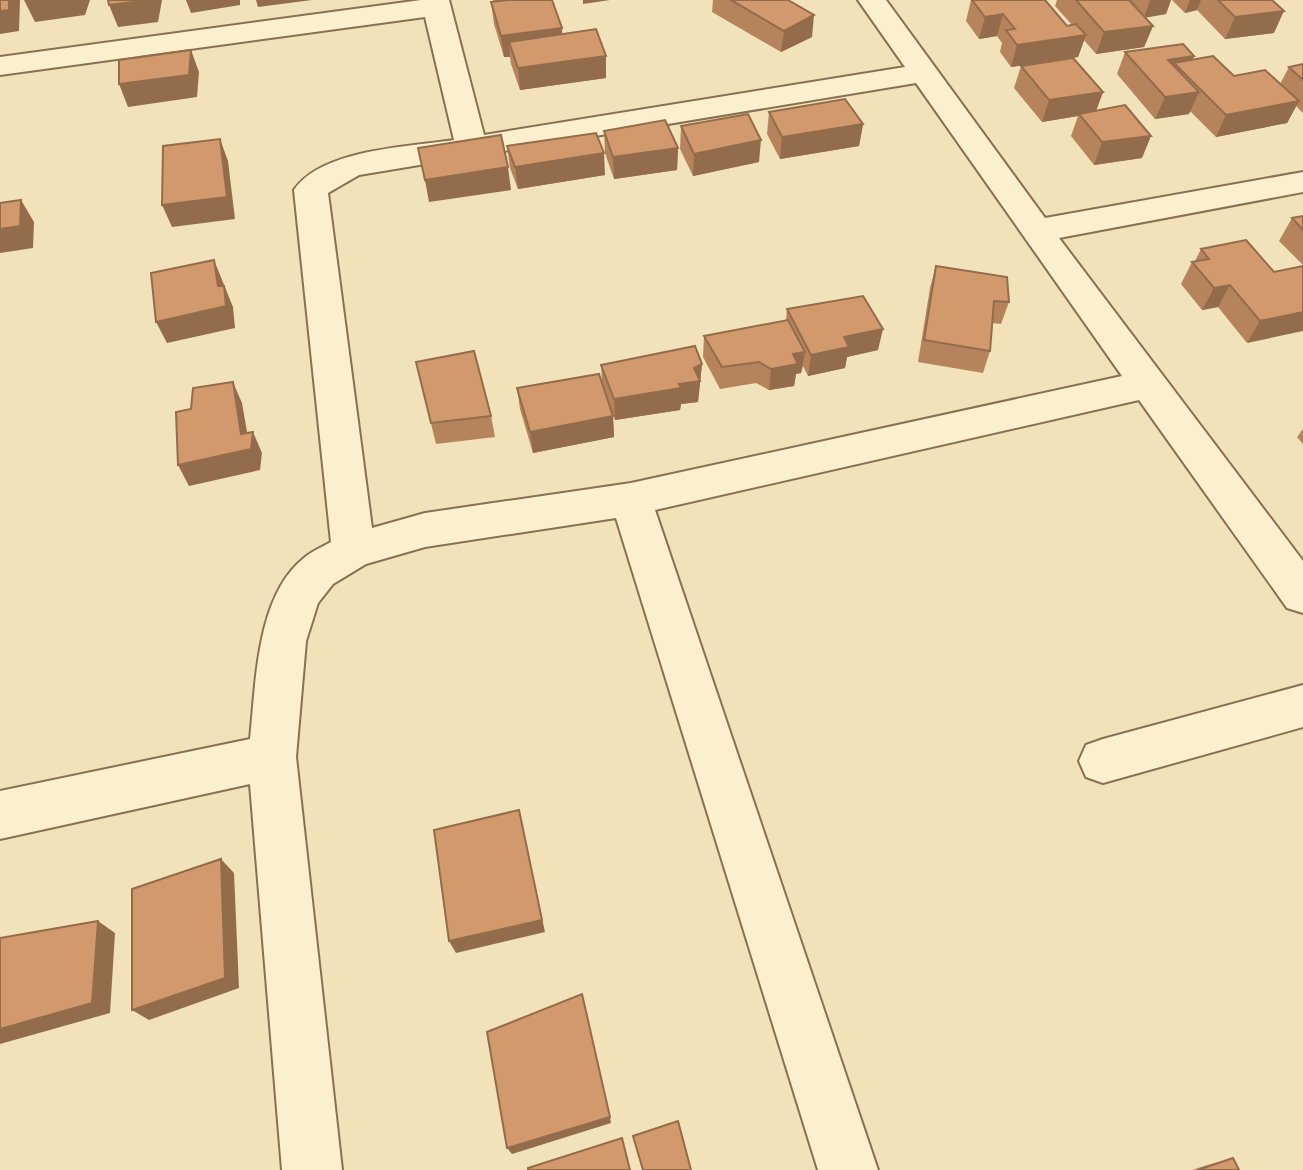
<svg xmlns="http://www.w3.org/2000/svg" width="1303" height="1170" font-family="'PT Serif',serif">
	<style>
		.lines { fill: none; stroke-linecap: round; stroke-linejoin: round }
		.minor-casing { stroke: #887153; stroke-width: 4 }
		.minor { fill: #fbefcd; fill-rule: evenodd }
		.wall { fill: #b5845d }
		.shaded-wall { fill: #936c4c }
		.building { fill: #d29a6c; stroke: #936c4c; stroke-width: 2 }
	</style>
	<rect width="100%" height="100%" fill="#f1e2b9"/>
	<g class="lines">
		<defs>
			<path id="minor" d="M421 0H449L484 135 905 67 858 0H886L1045 218 1303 172V192L1059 238 1303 561V613L1287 608 1139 400 655 510 878 1170H818L616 518 425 547 366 564 333 584 318 603 306 641 296 757 342 1170H282L250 784 0 839V791L250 739C256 684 256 596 304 558 312 551 322 547 331 542L294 190C322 149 408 147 454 140L425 17 0 75V57ZM916 83 1122 376 631 483 425 513 372 528 328 193 359 175Z
				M1303 685V727L1103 783 1086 777 1079 761 1086 745 1103 739Z"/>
		</defs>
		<!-- minor casing -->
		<use href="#minor" class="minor-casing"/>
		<!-- minor -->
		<use href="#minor" class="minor"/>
	</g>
	<!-- wall -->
	<path class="wall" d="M493 0H552L562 28V34L606 56V78L520 90 511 64 510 57H504L494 24 491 2H494Z
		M713 0H788L812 37 781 52 712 12Z
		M971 0H1045L1067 26 1072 25 1055 6 1057 0H1171L1166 14 1145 17 1153 26 1144 47 1096 54 1084 40 1078 57 1011 67 1000 52 1002 43 997 36 979 39 966 21Z
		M1172 0H1272L1274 33 1225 39 1197 10 1185 13Z
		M1125 52 1194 56 1193 60 1234 76 1280 84 1289 67 1303 64V113L1296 106 1287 123 1216 137 1190 111 1189 114 1155 119 1117 74Z
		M1021 66 1103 92 1096 110 1142 158 1094 165 1071 136 1078 116 1042 122 1014 88Z
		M769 112 863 124 859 146 780 159 767 134Z
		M681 126 759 162 693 176 680 149Z
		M604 131 678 148 677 170 614 179 605 153Z
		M507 146 605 175 518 189 510 168Z
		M1303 216V265L1279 241 1292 218Z
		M1201 249 1274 272 1303 266 1247 343 1218 307 1202 310 1181 284 1192 262 1195 261Z
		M936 266 1009 302 1001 324 992 323 990 351 983 373 918 362 930 288Z
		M787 309 878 350 847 357 845 368 808 376 803 366 801 373 796 374 794 386 769 390 756 383 720 389 703 357 704 336 786 320Z
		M416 362 491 416 495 437 436 444Z
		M702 364 698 402 681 404 680 410 615 420 613 416 614 437 533 453 520 409 517 388 602 383 601 365Z
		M1303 429V444L1297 437Z
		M1233 1158 1239 1170H1192L1204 1166Z"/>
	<!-- shaded-wall -->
	<path class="shaded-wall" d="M9 0H20L19 31 0 34V11Z
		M24 0H90L85 15 35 22Z
		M149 0H162L158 22 118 27 109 5Z
		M186 0H240V5L191 13Z
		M256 0H312L258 7Z
		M583 0H610L583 4Z
		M1150 0H1171L1166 14 1144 18Z
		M1190 0H1201L1197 10 1185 13Z
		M1284 11 1274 33 1225 39 1235 17Z
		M1003 14 997 36 979 39 985 17Z
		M814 15 812 37 781 52 784 31Z
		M1153 26 1144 47 1096 54 1104 32Z
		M562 28 563 50 509 42 510 57H504L501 36Z
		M1086 35 1078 57 1011 67 1017 45Z
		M191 50 199 72 197 97 128 107 119 84Z
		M606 56V78L520 90 518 68Z
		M1194 56 1186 75 1174 63 1167 80 1168 60Z
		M1103 92 1095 114H1079L1078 116 1042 122 1049 100Z
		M1199 92 1189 114 1155 119 1165 97Z
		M1299 101 1287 123 1216 137 1226 115Z
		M863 124 859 146 780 159 782 137Z
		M1151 136 1142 158 1094 165 1102 142Z
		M220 139 228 161 235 219 172 227 162 205Z
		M761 140 759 162 693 176 694 154Z
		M678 148 677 170 614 179 613 157Z
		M604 153 605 175 518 189 515 167Z
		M508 167 511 190 429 202 425 180Z
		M21 200 34 222 33 248 0 253V229Z
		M214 260 233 307 235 328 167 343 156 322 218 286Z
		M1230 285 1218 307 1202 310 1214 288Z
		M1303 312V331L1247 343 1260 321Z
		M883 329 878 350 847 357 845 368 808 376 811 355 844 337Z
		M805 352 801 373 796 374 794 386 769 390 771 369 793 354Z
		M702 364 698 402 681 404 680 410 615 420 614 399Z
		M233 382 242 403 250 449 253 432 262 453 260 470 189 486 178 465 241 434Z
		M613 416 614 437 533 453 530 432Z
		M519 810 545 932 456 953 449 941Z
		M221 859 234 873 239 988 149 1020 132 1010Z
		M98 921 115 933 110 1013 0 1044V1029Z
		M610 1117 611 1123 512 1154 507 1148Z"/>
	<!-- building -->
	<path class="building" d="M0 0H9V10L0 11Z
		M108 0H149L109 5Z
		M508 0H552L562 28 501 36 491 2Z
		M731 0H788L814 15 784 31Z
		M972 0H1045L1067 26 1076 24 1086 35 1017 45 1006 30 1015 29 1003 14 985 17Z
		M1076 0H1129L1153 26 1104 32Z
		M1218 0H1272L1284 11 1235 17Z
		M596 29 606 56 518 68 509 42Z
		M1183 44 1194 56 1168 60 1199 92 1165 97 1125 52Z
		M191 50 189 75 119 84V60Z
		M1213 56 1234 76 1265 70 1299 101 1226 115 1174 63Z
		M1073 58 1103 92 1049 100 1021 66Z
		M1303 64V80L1289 67Z
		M845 99 863 124 782 137 769 112Z
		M1125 105 1151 136 1102 142 1079 114Z
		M748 114 761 140 694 154 681 126Z
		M665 120 678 148 613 157 604 131Z
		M596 133 604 153 515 167 507 146Z
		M501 135 508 167 425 180 418 148Z
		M220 139 227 197 162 205 163 146Z
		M21 200 20 226 0 229V203Z
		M1303 216V230L1292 218Z
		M1246 240 1274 272 1303 266V312L1260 321 1230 285 1214 288 1192 262 1209 259 1201 249Z
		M214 260 218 286H224L226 306 156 322 151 273Z
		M936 266 1007 277 1009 302 994 301 990 351 924 340Z
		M863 296 883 329 844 337 849 347 811 355 787 309Z
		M788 320 805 352 793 354 798 364 771 369 759 362 722 367 704 336Z
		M695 346 702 364 694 368 700 381 679 384 681 388 614 399 601 365Z
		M474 351 491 416 431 423 416 362Z
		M599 374 613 416 530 432 517 388Z
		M233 382 241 434 253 432 251 449 178 465 176 412 191 409 193 388Z
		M519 810 542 920 449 941 434 830Z
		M221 859 225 978 132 1010V889Z
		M98 921 92 1003 0 1029V938Z
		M582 994 610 1117 507 1148 487 1032Z
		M678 1121 691 1170H643L633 1136Z
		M622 1138 630 1170H528V1168Z
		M1233 1158 1239 1170H1198Z"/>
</svg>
